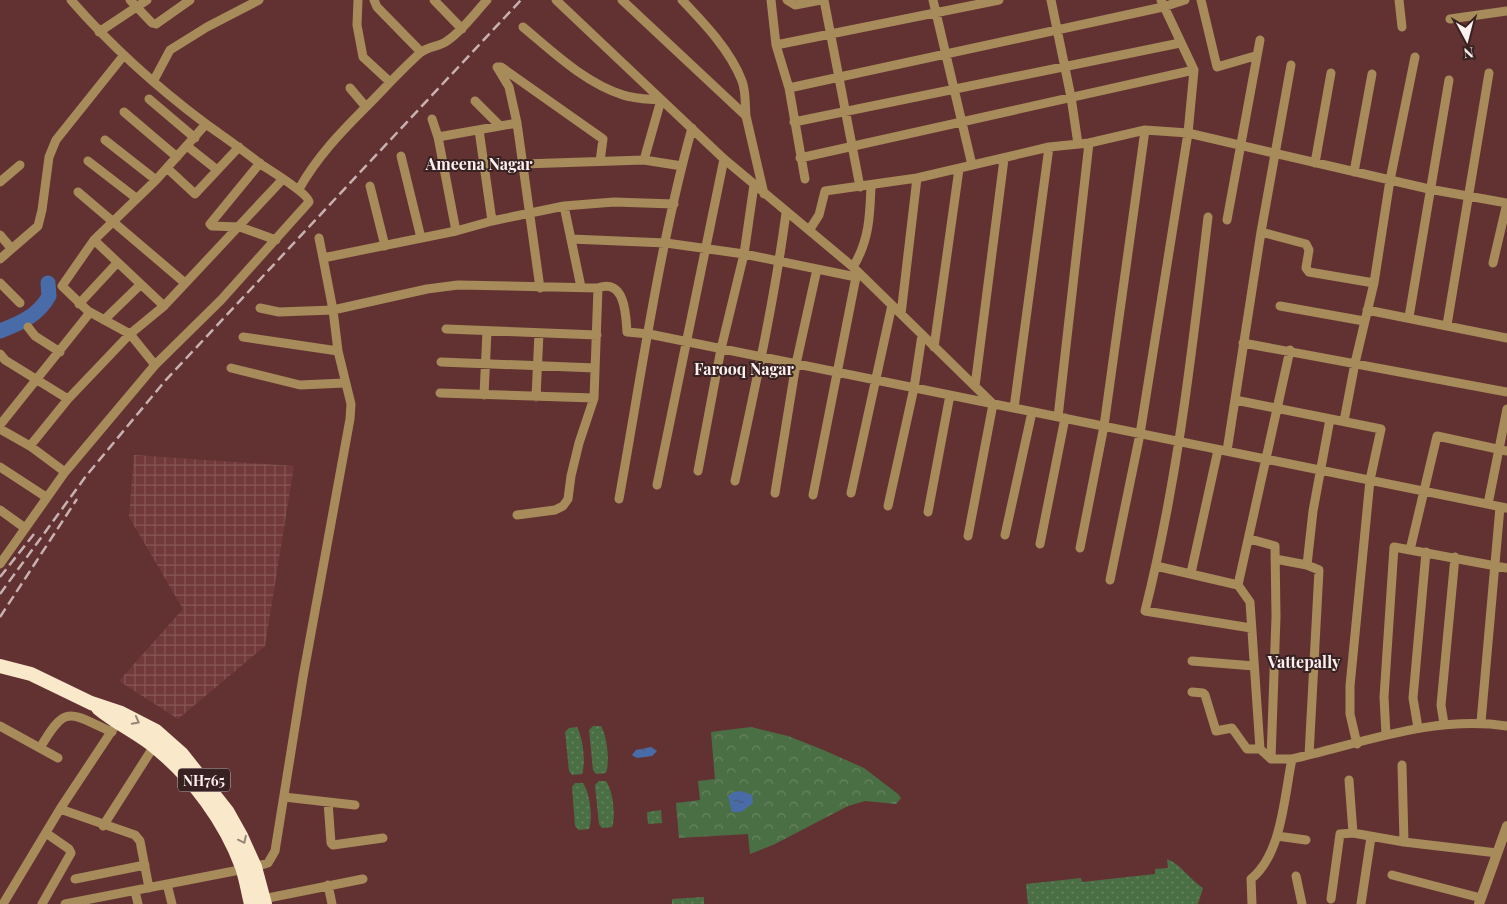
<svg xmlns="http://www.w3.org/2000/svg" width="1507" height="904" font-family="'Playfair Display',serif">
	<style>
		.industrial { fill: url(#industrial-grid) }
		.grass { fill: url(#grass-dots) }
		.park { fill: url(#park-crowns) }
		.water { fill: url(#water-ripples) }
		.lines { fill: none; stroke-linecap: round; stroke-linejoin: round }
		.river { stroke: #496ca9; stroke-width: 15 }
		.minor { stroke: #a78b5a; stroke-width: 9 }
		.tertiary { stroke: #a78b5a; stroke-width: 10 }
		.trunk { stroke: #f9e8ca; stroke-width: 14 }
		.rail { stroke: #cab1b1; stroke-width: 2.5; stroke-dasharray: 10 5; stroke-linecap: butt }
		.oneway { stroke: #988576 }
		.labels { text-anchor: middle; dominant-baseline: central; stroke-width: 4; stroke-linejoin: round; paint-order: stroke }
		.shield { fill: #382221; stroke: #c1b2b1; stroke-width: 1 }
		.shield-label { font-size: 14px; font-weight: bold; fill: #fcefef }
		.neighbourhood-label { font-size: 16px; font-weight: bold; fill: #fcefef; stroke: #382221 }
	</style>
	<defs>
		<pattern id="industrial-grid" width="8" height="8" patternUnits="userSpaceOnUse" patternTransform="scale(1.25)"><rect width="8" height="8" fill="#71393a"/><path d="M0 4h8M4 0v8" fill="none" stroke="#865657"/></pattern>
		<pattern id="grass-dots" width="8" height="8" patternUnits="userSpaceOnUse" patternTransform="scale(1.25)"><rect width="8" height="8" fill="#4b6f45"/><path d="M2 2h.1M6 6h.1" fill="none" stroke="#668460" stroke-width="1.8" stroke-linecap="round"/></pattern>
		<pattern id="park-crowns" width="20" height="18" patternUnits="userSpaceOnUse" patternTransform="scale(1.25)"><rect width="20" height="18" fill="#4b6f45"/><path d="M2 6a3 3 0 1 1 6 0M12 15a3 3 0 1 1 6 0" fill="none" stroke="#668460"/></pattern>
		<pattern id="water-ripples" width="26" height="14" patternUnits="userSpaceOnUse" patternTransform="scale(1.25)"><rect width="26" height="14" fill="#496ca9"/><path d="M2 4q2-2 4 0t4 0M15 11q2-2 4 0t4 0" fill="none" stroke="#4b5874"/></pattern>
	</defs>
	<rect width="100%" height="100%" fill="#623232"/>
	<!-- industrial -->
	<path class="industrial" d="M134 455 294 466 265 646 178 719 119 681 183 609 129 517Z"/>
	<!-- grass -->
	<path class="grass" d="M593 726H601C607 736 610 761 606 773L596 774 593 770 589 730Z
		M577 727C583 738 586 763 582 774L572 775 569 771 565 732 569 728Z
		M599 781H606C613 791 616 816 612 827L602 828 599 824 595 785Z
		M575 783H583C590 793 593 818 589 829L579 830 575 826 572 787Z
		M661 810 662 823 648 824 647 812Z
		M1167 859C1182 865 1189 879 1203 888L1198 904H1028L1026 884 1081 878 1082 882 1155 874V869L1168 868Z
		M704 897V904H672V899Z"/>
	<!-- park -->
	<path class="park" d="M751 727 788 736 821 749 864 768 898 794 901 798 896 804 865 801 848 806 775 844 750 854 748 834 679 838 676 803 700 800 698 781 715 779 711 732Z"/>
	<!-- water -->
	<path class="water" d="M651 747 657 751 652 756 637 758 632 755 636 750Z
		M741 791 752 795 753 803 741 812H732L728 796 734 792Z"/>
	<g class="lines">
		<!-- river -->
		<path class="river" d="M0 331C20 323 38 316 49 296L48 283"/>
		<!-- minor -->
		<path class="minor" d="M130 0 152 23 156 24 190 0
			M358 0 357 25 363 57 390 82
			M374 0 377 7 421 52
			M434 0 462 29
			M556 0 724 159 853 267 993 404 968 536
			M622 0 746 116 764 194
			M682 0C704 23 730 50 742 81 746 91 745 105 746 116
			M771 0 776 45 789 88 805 179
			M787 0 795 5 821 0
			M824 0 860 187
			M933 0 972 165
			M1051 0 1071 97 1078 144
			M1201 0 1217 67 1255 56
			M1399 0 1402 27
			M1450 19 1507 11
			M523 27C553 52 585 83 623 95 634 99 649 99 661 100L644 160
			M99 32 147 0
			M776 45 999 0
			M154 80 170 50 207 27 259 0
			M350 88 366 107
			M789 88 1163 7 1185 0
			M149 99 195 138
			M475 101 500 126
			M124 112 177 157
			M432 119 438 137 456 231
			M794 122 1180 43
			M479 130 492 221
			M438 137 517 123
			M105 140 156 180
			M187 146 216 169
			M401 156 421 238
			M800 158 1194 70
			M88 161 136 198
			M260 163 210 224 212 226 240 227 276 240
			M1315 163 1331 73
			M523 164 644 160 682 166
			M167 168 195 194 239 147
			M1354 172 1372 74
			M0 182 20 165
			M370 186 385 246
			M299 189C317 157 340 133 366 107 384 89 401 70 420 53 428 46 439 47 447 41 463 30 474 14 487 0
			M78 192 185 283
			M564 206 581 287
			M1208 217C1192 350 1178 480 1145 611L1251 628
			M1227 220 1260 40
			M810 229 819 215 825 191 917 178 1049 147 1089 143 1145 130 1188 133 1429 189 1507 203
			M1261 232 1306 244 1309 250 1306 268 1309 272 1374 283
			M0 235 11 248
			M319 238 323 258
			M571 239 666 243 744 254 856 277
			M94 240 164 306
			M0 259 38 226 42 210 49 157 56 140 124 55
			M1493 263 1507 203
			M853 267C869 241 870 216 871 186
			M0 283 20 303
			M540 288 517 123 509 87 497 67H501L603 139 600 161
			M79 304 117 263
			M1280 306 1364 321
			M260 308 279 312 333 310 323 258 456 231 492 221 564 206 614 202 674 204
			M1367 310 1507 338
			M88 311 130 334 155 365
			M901 314 917 178
			M1409 317 1449 80
			M104 320 140 285
			M1447 325 1489 73
			M28 327 35 336 60 352
			M446 329 597 335
			M243 337 338 351
			M1243 343 1507 392
			M934 347 959 169
			M1290 350 1238 585 1250 602 1260 749 1271 759H1292
			M0 354 5 360 68 399 130 334 164 306 282 180
			M441 362 595 368
			M231 368 300 385 345 383
			M975 386 1004 159
			M440 393 594 398
			M484 395 487 331
			M536 397 539 333
			M1235 400 1381 429 1370 480 1350 686V714L1357 744
			M1014 408 1049 147
			M1058 417 1089 143
			M1344 421 1355 363 1374 283 1390 180 1415 57
			M0 425 88 315V311L62 286 94 240 156 180 206 124
			M0 429 30 446 65 472
			M30 446 68 399
			M1227 451 1261 232 1291 65
			M0 467 46 497
			M698 471 721 349 744 254 754 185
			M735 481C754 392 774 303 786 213
			M657 485 724 159
			M775 493 796 364 817 269
			M851 493 892 305
			M813 495 856 277 861 275
			M619 499C641 377 659 247 692 128
			M1488 504 1507 409
			M888 506 914 388 922 335
			M0 510 25 528
			M928 512 950 395
			M517 515 555 510 563 506 568 499 571 476 579 443 594 398 598 288
			M1005 535 1032 412
			M1250 539 1275 546 1276 617 1271 759
			M1040 544 1065 418
			M1080 548 1104 426 1145 130
			M1410 550 1437 436 1507 451
			M1275 559 1307 565
			M0 564 65 472 155 365 221 300 309 202C308 193 269 170 259 163 242 149 224 137 206 124 158 88 111 46 71 0
			M1156 566 1238 585
			M1191 573 1218 450
			M1110 580 1140 434 1188 133 1194 70 1161 0
			M1192 661 1254 666
			M1192 692 1203 693 1205 695 1216 731 1232 728 1247 749H1260
			M1481 722 1500 507
			M1444 724 1441 705 1455 557
			M0 726 58 758
			M1418 728 1413 698 1426 552
			M1386 735 1384 697 1394 547 1507 568
			M40 748C66 703 69 713 112 732
			M1309 755 1319 570 1307 565 1313 511 1330 419
			M1402 765 1404 842
			M1349 780 1353 833
			M284 797 355 805
			M328 802 331 843 333 845 383 838
			M60 809 135 835 140 841 149 888
			M103 826 154 746
			M1277 836 1306 840
			M1392 875 1481 898
			M1296 876 1302 904
			M75 879 145 865
			M167 884 172 904
			M328 885 332 904
			M135 891 138 904
			M263 899 363 879
			M1331 899 1340 834 1353 833 1404 842 1497 853
			M3 904 60 809 117 723
			M42 904 71 853 69 849 46 833
			M65 904 255 867 268 863 275 851 303 677 350 419 351 404 338 351 333 310 427 289 458 285 598 288C625 278 626 315 627 332L649 334 1507 508
			M1252 904 1251 879C1282 854 1284 797 1292 759 1363 743 1433 715 1507 726
			M1361 904 1371 837"/>
		<!-- tertiary -->
		<path class="tertiary" d="M1479 904 1507 826"/>
		<!-- trunk -->
		<path class="trunk" d="M0 666 31 674 91 703 121 713 156 731 182 754 227 811 241 836 255 867 265 904
			M98 708C116 723 138 733 155 747 193 778 225 821 242 867 246 879 248 892 251 904"/>
		<!-- rail -->
		<path class="rail" d="M0 577 34 534
			M0 594 86 476 165 381 521 0
			M0 617 77 499"/>
	</g>
	<!-- one-way arrows -->
	<defs><path id="oneway-chevron" d="M-2-3.5L2.5 0L-2 3.5" fill="none" stroke-width="1.6" stroke-linecap="round" stroke-linejoin="round" transform="scale(1.25)"/></defs>
	<g class="oneway">
		<use href="#oneway-chevron" transform="translate(136 721) rotate(28)"/>
		<use href="#oneway-chevron" transform="translate(243 840) rotate(64)"/>
	</g>
	<g class="labels">
		<!-- shield labels -->
		<rect class="shield" x="178" y="768.5" width="52" height="23" rx="4"/>
		<g class="shield-label">
			<text x="204" y="780">NH765</text>
		</g>
		<!-- neighbourhood labels -->
		<g class="neighbourhood-label">
			<text x="479" y="163">Ameena Nagar</text>
			<text x="744" y="368">Farooq Nagar</text>
			<text x="1304" y="661">Vattepally</text>
		</g>
	</g>
	<!-- north arrow -->
	<g transform="translate(1467 40) rotate(173)" stroke="#382221" stroke-width="4" paint-order="stroke">
	<path d="M0-4L9 19L0 12L-9 19Z" fill="#fcefef"/>
	<text y="-8" font-size="14" font-weight="bold" text-anchor="middle" fill="#fcefef">N</text>
	</g>
</svg>
